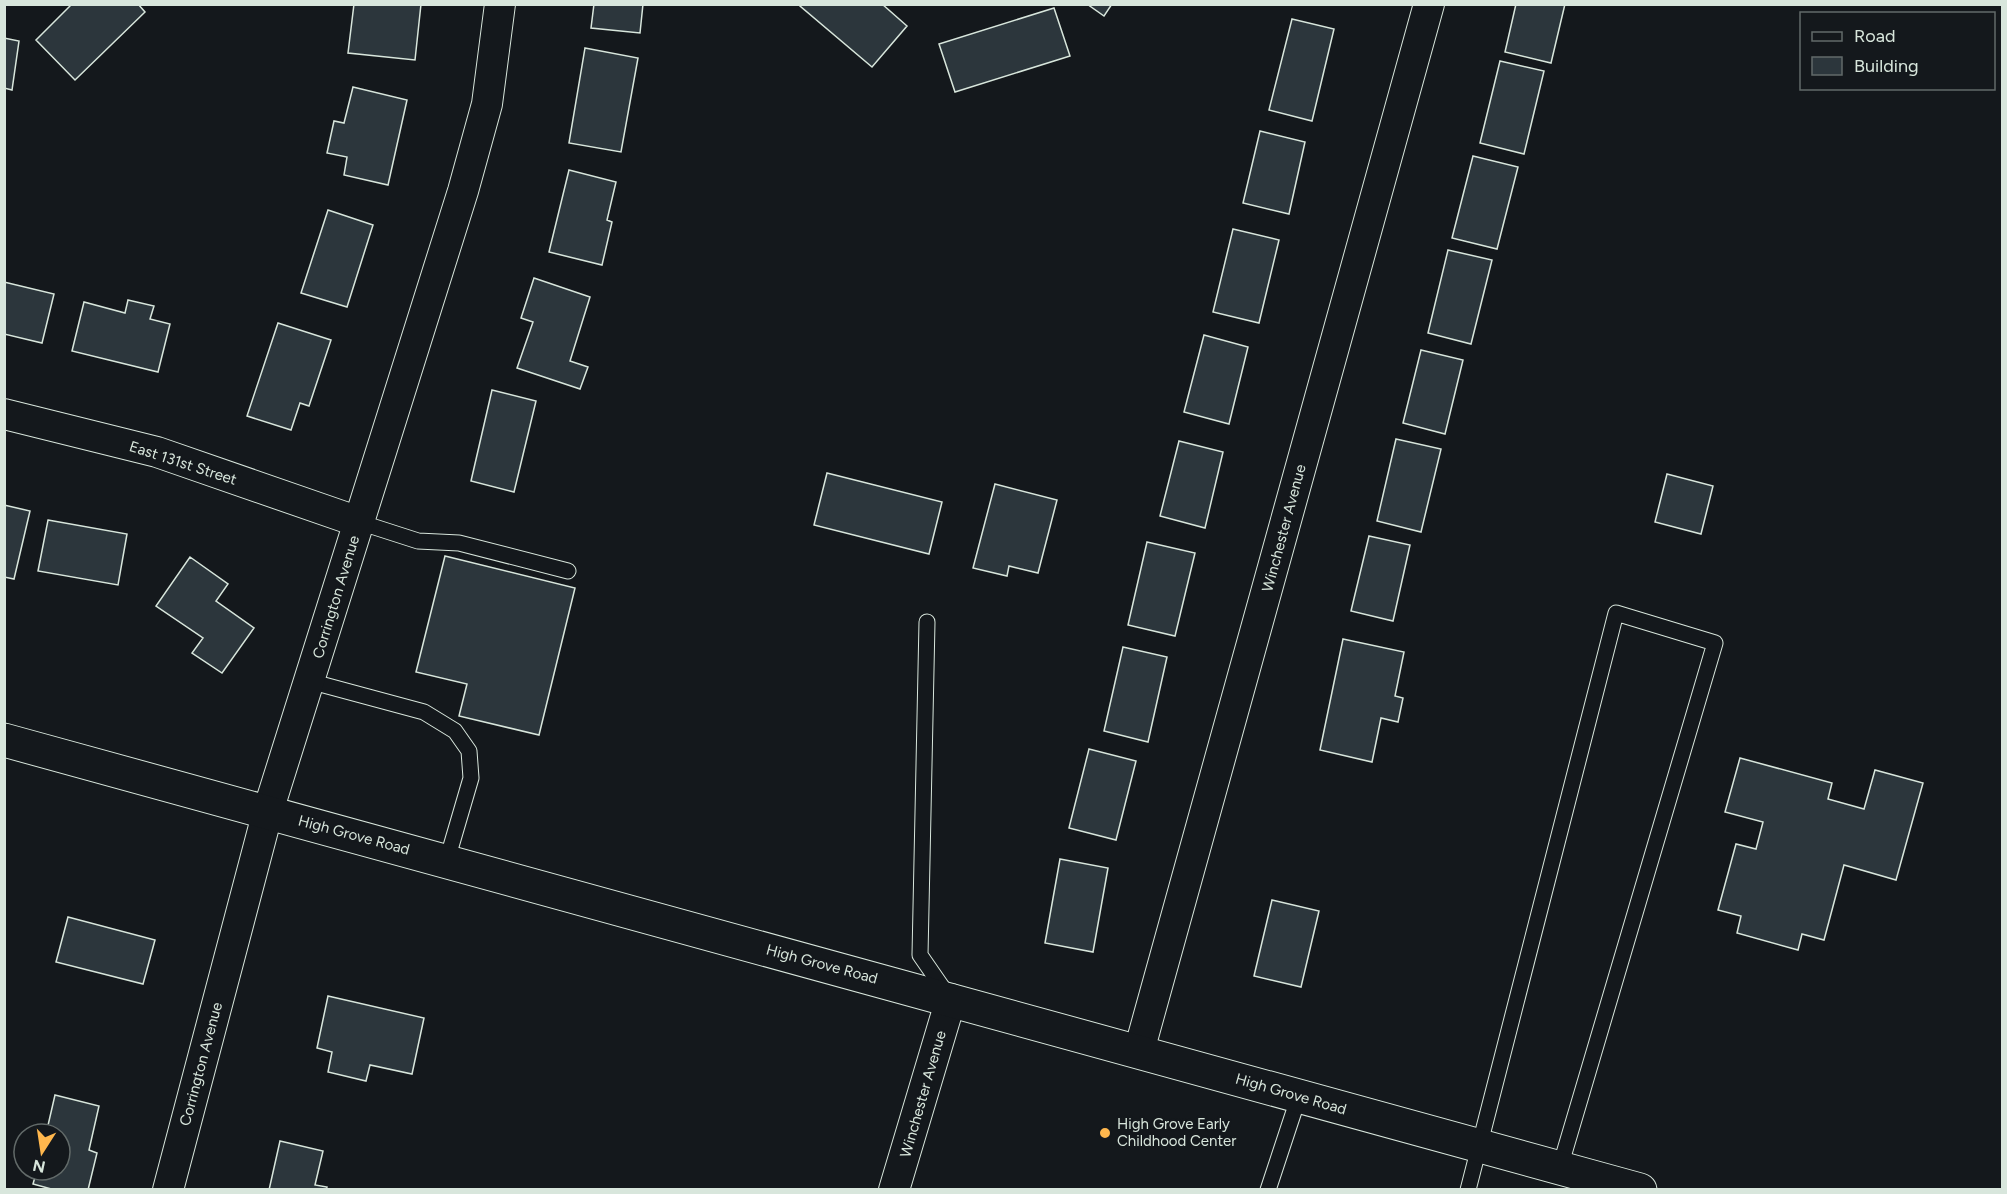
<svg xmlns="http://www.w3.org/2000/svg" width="2007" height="1194" font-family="Figtree,sans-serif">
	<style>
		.building { fill: #2c363c; stroke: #d8e6dc; stroke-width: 1.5 }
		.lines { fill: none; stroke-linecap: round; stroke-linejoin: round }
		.lane-casing { stroke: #d8e6dc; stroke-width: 17 }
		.street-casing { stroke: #d8e6dc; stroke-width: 32 }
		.secondary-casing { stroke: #d8e6dc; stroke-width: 35 }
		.lane { stroke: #14181c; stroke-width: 15 }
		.street { stroke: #14181c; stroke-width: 30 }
		.secondary { stroke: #14181c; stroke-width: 33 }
		.poi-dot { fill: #ffb74d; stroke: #14181c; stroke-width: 2 }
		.labels { text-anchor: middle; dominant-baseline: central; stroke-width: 4.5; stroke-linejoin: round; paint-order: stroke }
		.street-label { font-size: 15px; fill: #d8e6dc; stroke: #14181c }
		.poi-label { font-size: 15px; fill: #d8e6dc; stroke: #14181c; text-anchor: start }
	</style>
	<rect width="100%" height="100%" fill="#14181c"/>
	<!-- building -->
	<path class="building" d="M72 4H138L145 12 75 80 36 40Z
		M354 4H421L415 60 348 53Z
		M594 4H643L640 33 591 28Z
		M801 4H882L907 26 872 67 800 6Z
		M1087 4H1112L1104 16Z
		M1516 4H1565L1551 63 1505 52Z
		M1054 8 1070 56 955 92 939 44Z
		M1292 19 1334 29 1312 121 1269 110Z
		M4 38 19 41 12 90 4 88Z
		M585 48 638 58 621 152 569 143Z
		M1500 61 1544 71 1524 154 1480 143Z
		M353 87 407 100 388 185 344 175 347 157 327 153 334 121 344 123Z
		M1260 131 1305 142 1289 214 1243 203Z
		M1473 156 1518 167 1497 249 1452 238Z
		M569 170 616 182 607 220 612 222 602 265 549 252Z
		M328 210 373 225 347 307 301 293Z
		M1233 229 1279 240 1259 323 1213 312Z
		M1448 250 1492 260 1471 344 1428 333Z
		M534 278 590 297 570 361 588 367 580 389 517 368 533 322 521 318Z
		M4 282 54 294 42 343 4 334Z
		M128 300 154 306 150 319 170 324 158 372 72 351 84 302 125 313Z
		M278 323 331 340 309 406 300 403 291 430 247 416Z
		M1204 335 1248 347 1229 424 1184 412Z
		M1421 350 1463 360 1445 434 1403 423Z
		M492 390 536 401 514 492 471 481Z
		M1396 439 1441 449 1421 532 1377 521Z
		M1179 441 1223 452 1205 528 1160 516Z
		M827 473 942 502 929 554 814 525Z
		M1667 474 1713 486 1701 534 1655 522Z
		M995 484 1057 500 1038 573 1009 566 1007 576 973 568Z
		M4 505 30 511 14 579 4 577Z
		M48 520 127 534 118 585 38 571Z
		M1369 536 1410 545 1393 621 1351 611Z
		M1147 542 1195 553 1175 636 1128 625Z
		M445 556 575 588 539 735 459 716 467 684 416 672Z
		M190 557 228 584 216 601 254 628 222 673 192 653 203 638 156 606Z
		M1343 639 1404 652 1395 696 1403 698 1398 722 1381 718 1372 762 1320 750Z
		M1123 647 1167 657 1148 742 1104 731Z
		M1089 749 1136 761 1116 840 1069 828Z
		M1740 758 1832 783 1828 799 1864 809 1875 770 1923 783 1896 880 1844 865 1824 940 1802 934 1798 950 1737 933 1741 916 1718 910 1736 844 1756 849 1763 822 1725 812Z
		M1060 859 1108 868 1093 952 1045 943Z
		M1272 900 1319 911 1301 987 1254 976Z
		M68 917 155 940 143 984 56 962Z
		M328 996 424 1018 412 1074 370 1065 366 1081 328 1072 332 1052 317 1048Z
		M55 1095 99 1106 89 1150 97 1153 88 1190H55L33 1184 37 1170H60V1134H46Z
		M280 1141 323 1151 315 1185 327 1187 326 1190H269Z"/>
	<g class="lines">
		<defs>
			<path id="lane" d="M359 522 418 541 459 543 568 571
				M927 622 920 955 949 997
				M309 681 424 712 455 731 469 751 471 778 447 860
				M1268 1190 1299 1096
				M1468 1190 1616 613 1715 643 1560 1167"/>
			<path id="street" d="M4 414 157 452 359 522
				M1139 1051 1429 4
				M168 1190 268 811 463 191 487 104 500 4
				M894 1190 951 999"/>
			<path id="secondary" d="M4 740 1640 1190"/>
		</defs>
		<!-- lane casing -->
		<use href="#lane" class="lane-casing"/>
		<!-- street casing -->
		<use href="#street" class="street-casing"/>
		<!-- secondary casing -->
		<use href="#secondary" class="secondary-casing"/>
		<!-- lane -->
		<use href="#lane" class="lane"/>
		<!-- street -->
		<use href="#street" class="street"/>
		<!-- secondary -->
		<use href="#secondary" class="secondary"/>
	</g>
	<!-- markers -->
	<circle class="poi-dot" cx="1105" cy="1133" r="6"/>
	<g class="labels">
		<!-- street labels -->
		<g class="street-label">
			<text transform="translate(183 463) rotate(18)">East 131st Street</text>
			<text transform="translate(1284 528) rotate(-75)">Winchester Avenue</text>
			<text transform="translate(336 597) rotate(-73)">Corrington Avenue</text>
			<text transform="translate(354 835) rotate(15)">High Grove Road</text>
			<text transform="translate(822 964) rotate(15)">High Grove Road</text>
			<text transform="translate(201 1064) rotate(-75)">Corrington Avenue</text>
			<text transform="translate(923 1094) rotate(-74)">Winchester Avenue</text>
			<text transform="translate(1291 1094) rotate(16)">High Grove Road</text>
		</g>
		<!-- poi labels -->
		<g class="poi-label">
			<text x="1117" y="1124">High Grove Early<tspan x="1117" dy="17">Childhood Center</tspan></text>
		</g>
	</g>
	<!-- border -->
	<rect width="2007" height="1194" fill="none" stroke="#d8e6dc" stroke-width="12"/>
	<!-- legend -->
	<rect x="1800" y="12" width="195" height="78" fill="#14181c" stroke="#626a69" stroke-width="1.5"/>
	<rect x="1812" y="32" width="30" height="9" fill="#14181c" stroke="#626a69" stroke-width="1.5"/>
	<text x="1854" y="42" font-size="18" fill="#d8e6dc">Road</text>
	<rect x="1812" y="57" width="30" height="18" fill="#2c363c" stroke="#626a69" stroke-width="1.5"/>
	<text x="1854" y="72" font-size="18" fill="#d8e6dc">Building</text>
	<!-- north arrow -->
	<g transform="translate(42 1152) rotate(192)"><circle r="28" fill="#14181c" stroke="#626a69" stroke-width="1.5"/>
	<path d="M0-4.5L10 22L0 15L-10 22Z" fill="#ffb74d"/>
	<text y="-9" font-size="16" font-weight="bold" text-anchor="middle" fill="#d8e6dc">N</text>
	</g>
</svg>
